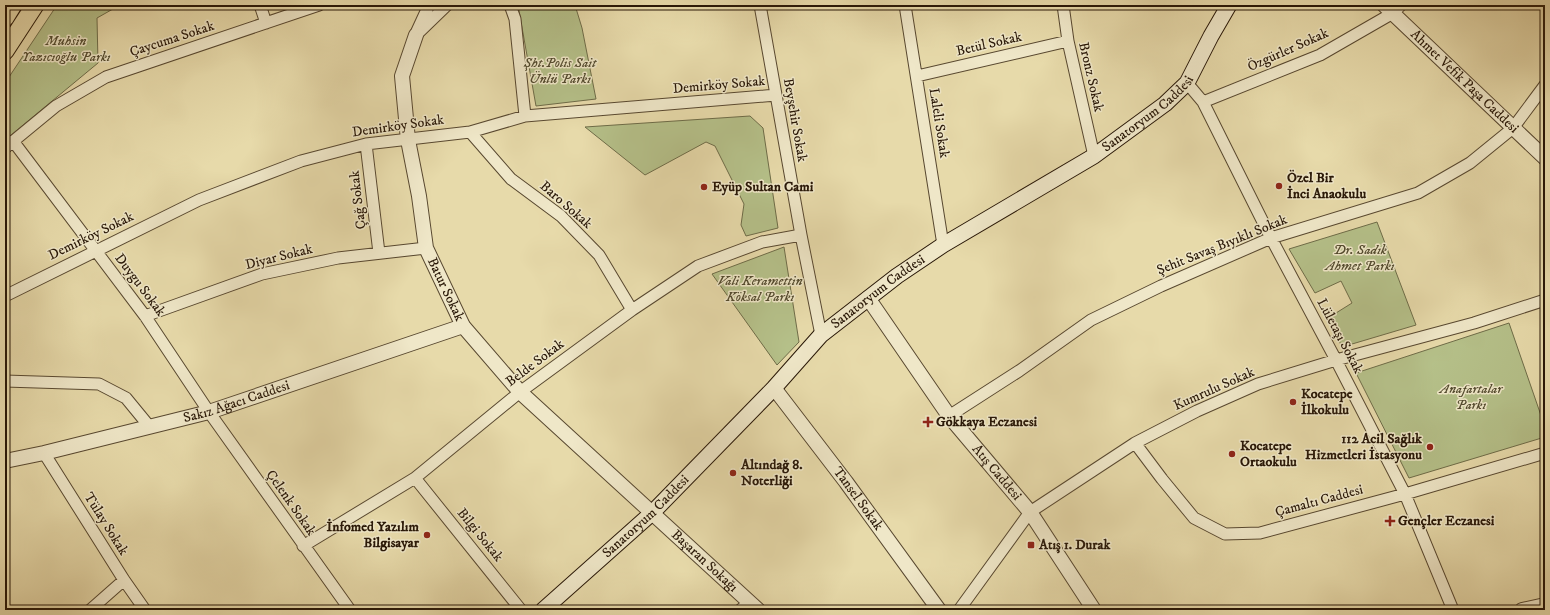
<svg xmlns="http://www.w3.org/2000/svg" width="1550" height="615" font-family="'IM FELL DW Pica',serif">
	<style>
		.green { fill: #b5c089; stroke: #6e6c48 }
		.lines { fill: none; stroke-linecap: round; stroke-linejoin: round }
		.minor-casing { stroke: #584830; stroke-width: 13 }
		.tertiary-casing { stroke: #584830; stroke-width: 16 }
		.secondary-casing { stroke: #281707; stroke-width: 17 }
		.primary-casing { stroke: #281707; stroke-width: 19 }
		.minor { stroke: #efe7c8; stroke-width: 11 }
		.tertiary { stroke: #efe7c8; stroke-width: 14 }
		.secondary { stroke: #efe7c8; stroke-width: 15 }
		.primary { stroke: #e7daaa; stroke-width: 17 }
		.poi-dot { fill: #8f2418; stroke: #efe7c8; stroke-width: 1.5 }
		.labels { text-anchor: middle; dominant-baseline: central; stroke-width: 3; stroke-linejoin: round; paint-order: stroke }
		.street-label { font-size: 14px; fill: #281707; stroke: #efe7c8 }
		.park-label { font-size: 14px; font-style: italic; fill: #524a2e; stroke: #efe7c8 }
		.poi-label { font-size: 14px; font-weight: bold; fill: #281707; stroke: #efe7c8; text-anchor: start }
	</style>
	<rect width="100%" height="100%" fill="#e7daaa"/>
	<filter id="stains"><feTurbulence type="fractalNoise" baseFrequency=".005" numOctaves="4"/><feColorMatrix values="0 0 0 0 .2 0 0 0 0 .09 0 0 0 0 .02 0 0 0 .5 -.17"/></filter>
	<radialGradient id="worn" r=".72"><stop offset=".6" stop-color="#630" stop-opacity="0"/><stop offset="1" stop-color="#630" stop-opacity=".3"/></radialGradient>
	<!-- green -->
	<path class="green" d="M57 5H120L97 18 98 63 5 140V83Z
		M518 5H575L582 28 596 99 536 106Z
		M750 116 763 128 778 228 746 236 741 225 744 204 715 146 706 142 645 175 585 127Z
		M1377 222 1416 325 1342 347 1328 318 1352 303 1341 281 1315 293 1289 249Z
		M784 247 799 342 777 365 712 274Z
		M1509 323 1545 427V437L1409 478 1356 373Z"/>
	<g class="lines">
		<defs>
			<path id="minor" d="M260 5 266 23
				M510 5 515 19 525 116
				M760 5 801 235 821 335
				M905 5 943 245
				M1063 5 1068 41 1094 156
				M417 31 429 5
				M416 35 447 5
				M917 76 1068 41
				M1187 83 1203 102 1271 238 1336 360 1405 494 1453 610
				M1203 102 1320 55 1393 13 1401 5
				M470 132 511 179 561 216 599 255 632 310
				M13 141 145 316 209 412 350 610
				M366 144 379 253
				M5 148 56 106 106 77 319 5
				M5 296 199 200 301 161 366 144 470 132 525 116 776 95
				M145 316 262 274 338 258 426 248
				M5 381 99 384 126 398 149 426
				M949 416 1019 371 1091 320 1161 286 1271 238 1418 193 1470 163 1513 128 1545 85
				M1135 443 1162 479 1194 518 1225 534 1260 533 1405 494 1545 453
				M44 453 124 580 145 610
				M415 478 521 610
				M303 546 415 478 520 392 632 310 698 266 762 242 801 235
				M90 610 124 580
				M740 610 750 602
				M959 610 1030 512 1135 443 1197 411 1258 384 1336 360 1474 323 1545 300"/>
			<g id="tertiary">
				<path id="s1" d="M1384 5 1545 158"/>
				<path id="s2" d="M416 35 402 76 408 140 419 196 426 248 463 326 520 392 758 610"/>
				<path id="s3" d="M868 298 949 416 1030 512 1094 610"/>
				<path id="s4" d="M774 388 846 482 939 610"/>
				<path id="s5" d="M5 461 44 453 209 412 463 326"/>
				<path d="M1522 610 1545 605"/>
			</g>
			<g id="secondary">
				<path id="s6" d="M543 610 652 513 774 388 821 335 897 276 943 245 1094 156 1165 104 1187 83 1211 36 1229 5"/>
			</g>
			<path id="primary" d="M5 18 13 5
				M5 51 35 5"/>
		</defs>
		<!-- minor casing -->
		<use href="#minor" class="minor-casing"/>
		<!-- tertiary casing -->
		<use href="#tertiary" class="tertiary-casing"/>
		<!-- secondary casing -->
		<use href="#secondary" class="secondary-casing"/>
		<!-- primary casing -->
		<use href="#primary" class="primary-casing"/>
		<!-- minor -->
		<use href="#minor" class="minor"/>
		<!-- tertiary -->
		<use href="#tertiary" class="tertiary"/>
		<!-- secondary -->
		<use href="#secondary" class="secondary"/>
		<!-- primary -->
		<use href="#primary" class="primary"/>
	</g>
	<!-- markers -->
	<g class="poi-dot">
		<circle cx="1279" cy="186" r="4"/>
		<circle cx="704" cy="187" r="4"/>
		<circle cx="1293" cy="402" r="4"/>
		<path d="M926 416h4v4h4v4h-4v4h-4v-4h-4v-4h4z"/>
		<circle cx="1430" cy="447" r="4"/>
		<circle cx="1232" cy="454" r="4"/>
		<circle cx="733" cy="473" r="4"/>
		<path d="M1388 515h4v4h4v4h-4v4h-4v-4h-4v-4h4z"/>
		<circle cx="427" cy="535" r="4"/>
		<rect x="1027" y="541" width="8" height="8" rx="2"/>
	</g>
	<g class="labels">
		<!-- street labels -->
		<g class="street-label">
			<text transform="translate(172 39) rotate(-18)">Çaycuma Sokak</text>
			<text transform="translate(989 44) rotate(-13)">Betül Sokak</text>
			<text transform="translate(1288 50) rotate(-24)">Özgürler Sokak</text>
			<text transform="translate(1091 77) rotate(77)">Bronz Sokak</text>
			<text stroke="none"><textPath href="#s1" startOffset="111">Ahmet Vefik Paşa Caddesi</textPath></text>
			<text transform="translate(719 85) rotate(-5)">Demirköy Sokak</text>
			<text stroke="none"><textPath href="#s6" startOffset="787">Sanatoryum Caddesi</textPath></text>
			<text transform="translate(795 120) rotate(80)">Beyşehir Sokak</text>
			<text transform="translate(939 123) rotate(81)">Laleli Sokak</text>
			<text transform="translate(398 126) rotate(-8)">Demirköy Sokak</text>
			<text transform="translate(358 200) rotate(-97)">Çağ Sokak</text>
			<text transform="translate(566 205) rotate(41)">Baro Sokak</text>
			<text transform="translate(91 236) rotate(-26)">Demirköy Sokak</text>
			<text transform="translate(1222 245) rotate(-22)">Şehit Savaş Bıyıklı Sokak</text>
			<text transform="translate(279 257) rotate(-14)">Diyar Sokak</text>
			<text transform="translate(140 285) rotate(53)">Duygu Sokak</text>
			<text stroke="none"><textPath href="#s2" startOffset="263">Batur Sokak</textPath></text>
			<text stroke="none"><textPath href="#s6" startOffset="463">Sanatoryum Caddesi</textPath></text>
			<text transform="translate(1340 336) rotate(62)">Lületaşı Sokak</text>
			<text transform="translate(535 363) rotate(-37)">Belde Sokak</text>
			<text transform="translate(1214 389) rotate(-24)">Kumrulu Sokak</text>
			<text stroke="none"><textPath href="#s5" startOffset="239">Sakız Ağacı Caddesi</textPath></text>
			<text stroke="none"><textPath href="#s3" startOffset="217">Atış Caddesi</textPath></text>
			<text stroke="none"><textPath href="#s4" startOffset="139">Tansel Sokak</textPath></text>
			<text transform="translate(1319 501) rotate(-15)">Çamaltı Caddesi</text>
			<text transform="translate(291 503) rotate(55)">Çelenk Sokak</text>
			<text stroke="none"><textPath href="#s6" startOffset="139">Sanatoryum Caddesi</textPath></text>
			<text transform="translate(106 524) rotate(58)">Tülay Sokak</text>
			<text transform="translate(480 535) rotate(51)">Bilgi Sokak</text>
			<text stroke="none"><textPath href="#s2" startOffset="641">Başaran Sokağı</textPath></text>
		</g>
		<!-- park labels -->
		<g class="park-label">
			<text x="66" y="41">Muhsin<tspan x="66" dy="16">Yazıcıoğlu Parkı</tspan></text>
			<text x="560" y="63">Şht.Polis Sait<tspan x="560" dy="16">Ünlü Parkı</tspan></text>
			<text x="1360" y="250">Dr. Sadık<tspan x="1360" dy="16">Ahmet Parkı</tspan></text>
			<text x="760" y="281">Vali Keramettin<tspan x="760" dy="16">Köksal Parkı</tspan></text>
			<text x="1471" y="389">Anafartalar<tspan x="1471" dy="16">Parkı</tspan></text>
		</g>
		<!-- poi labels -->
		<g class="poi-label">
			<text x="1287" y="178">Özel Bir<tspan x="1287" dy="16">İnci Anaokulu</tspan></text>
			<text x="712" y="187">Eyüp Sultan Cami</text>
			<text x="1301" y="394">Kocatepe<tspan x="1301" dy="16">İlkokulu</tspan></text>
			<text x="936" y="422">Gökkaya Eczanesi</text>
			<text x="1422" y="439" text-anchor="end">112 Acil Sağlık<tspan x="1422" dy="16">Hizmetleri İstasyonu</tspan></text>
			<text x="1240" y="446">Kocatepe<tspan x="1240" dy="16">Ortaokulu</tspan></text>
			<text x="741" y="465">Altındağ 8.<tspan x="741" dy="16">Noterliği</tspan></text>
			<text x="1398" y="521">Gençler Eczanesi</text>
			<text x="419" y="527" text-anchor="end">İnfomed Yazılım<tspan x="419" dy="16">Bilgisayar</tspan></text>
			<text x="1039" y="545">Atış 1. Durak</text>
		</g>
	</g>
	<!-- margin -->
	<rect width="1550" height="615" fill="none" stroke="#e7daaa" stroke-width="20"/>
	<rect x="6" y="6" width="1538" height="603" fill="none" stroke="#281707" stroke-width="2"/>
	<rect x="10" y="10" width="1530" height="595" fill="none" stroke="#281707"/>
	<rect width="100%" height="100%" filter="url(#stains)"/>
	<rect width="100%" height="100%" fill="url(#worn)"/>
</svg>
